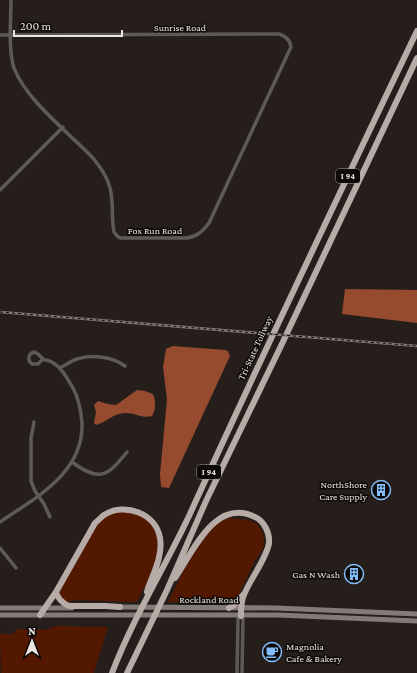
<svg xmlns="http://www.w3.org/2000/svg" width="417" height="673" font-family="'Crimson Pro',serif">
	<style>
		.green { fill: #531800 }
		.water { fill: #964a2e }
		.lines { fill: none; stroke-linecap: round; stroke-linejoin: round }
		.street { stroke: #5e5a58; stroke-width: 3.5 }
		.secondary { stroke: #827b78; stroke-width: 5 }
		.highway { stroke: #b7aba7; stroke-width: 6 }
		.rail-casing { stroke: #827b78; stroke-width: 2.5 }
		.rail { stroke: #0c0907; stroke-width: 1; stroke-dasharray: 3; stroke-linecap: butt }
		.labels { text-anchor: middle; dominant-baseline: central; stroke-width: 3; stroke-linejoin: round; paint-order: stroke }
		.shield { fill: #0c0907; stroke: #a7a2a0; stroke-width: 1 }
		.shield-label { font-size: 9px; font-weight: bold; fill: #eae4e2 }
		.street-label { font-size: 10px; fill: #eae4e2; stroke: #0c0907 }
		.poi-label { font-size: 10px; fill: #eae4e2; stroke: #0c0907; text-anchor: end }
	</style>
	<rect width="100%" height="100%" fill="#261e1b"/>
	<!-- green -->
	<path class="green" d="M118 511 145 515C148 519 154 525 156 530 165 554 147 581 137 602L77 600 67 602 62 600 60 596V586L97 523 104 516Z
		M229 518 248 520 256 523 262 531 264 540 263 549 254 562 237 598 234 602 231 603 168 602 187 564 204 538 214 524Z
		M57 626 108 627 94 673H1L0 634H13L17 629 44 630Z"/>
	<!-- water -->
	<path class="water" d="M345 289 417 290V323L342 314Z
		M173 346 225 350 228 351 230 356 169 488 161 487 160 474 167 399 163 367 166 349Z
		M137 390 145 391 153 394C156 401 156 409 152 416 143 419 134 412 124 413 110 415 107 422 96 425L94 423 96 412 94 405 98 401 108 404 116 405Z"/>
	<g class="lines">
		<!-- street -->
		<path class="street" d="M0 35H11L279 34C286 36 290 40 291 47L209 223C203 231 198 236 187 238H121L118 237 114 232C111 218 114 202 110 188 107 176 100 167 93 158 69 133 26 100 14 68 8 50 11 19 11 0
			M0 190 63 127
			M60 368C66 365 71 361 77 359 92 354 113 357 125 366
			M34 422 31 438V481L35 491 44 504 50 517
			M72 462C99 482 107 477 127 452
			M0 522C35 498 84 473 82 423 81 411 79 399 73 388 67 378 62 368 52 362 49 360 46 361 43 359 39 356 39 353 34 352 28 354 27 360 32 364H38L43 359
			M0 548 16 568
			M241 616 243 619 242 673
			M237 673 238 619 241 616"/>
		<!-- secondary -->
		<path class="secondary" d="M116 607 276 608 417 614
			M0 608H72
			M0 615H279L417 621"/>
		<!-- highway -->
		<path class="highway" d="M175 578C193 552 215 497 255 517 264 521 270 533 269 543 267 558 250 579 244 595 241 601 241 609 241 616
			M56 592C58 599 62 603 69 606H105L120 607
			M229 608 234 605 243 595
			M40 615 56 592 95 523C98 521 101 517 104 515 124 502 156 513 160 538 163 555 154 572 148 588L147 592
			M112 673C133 618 164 569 189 516 263 353 340 192 417 31
			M127 673 167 590 206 501 280 348 417 58"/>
		<defs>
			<path id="rail" d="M0 312 417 346"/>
		</defs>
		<!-- rail casing -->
		<use href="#rail" class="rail-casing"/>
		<!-- rail -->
		<use href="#rail" class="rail"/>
	</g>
	<!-- icons -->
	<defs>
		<symbol id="building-ring" viewBox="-11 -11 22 22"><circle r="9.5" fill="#0c0907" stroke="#81bdfa" stroke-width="1.5"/><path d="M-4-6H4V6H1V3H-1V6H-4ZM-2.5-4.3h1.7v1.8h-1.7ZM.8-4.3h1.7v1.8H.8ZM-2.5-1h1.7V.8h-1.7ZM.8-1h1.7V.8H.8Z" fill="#81bdfa"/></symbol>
		<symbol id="cafe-ring" viewBox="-11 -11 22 22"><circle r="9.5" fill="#0c0907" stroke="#81bdfa" stroke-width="1.5"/><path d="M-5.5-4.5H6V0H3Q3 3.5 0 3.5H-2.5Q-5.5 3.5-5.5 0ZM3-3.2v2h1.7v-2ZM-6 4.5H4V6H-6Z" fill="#81bdfa"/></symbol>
	</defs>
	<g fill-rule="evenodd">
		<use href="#building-ring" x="370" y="479" width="22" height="22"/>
		<use href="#building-ring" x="343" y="563" width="22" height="22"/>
		<use href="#cafe-ring" x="261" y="641" width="22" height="22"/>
	</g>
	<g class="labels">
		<!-- shield labels -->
		<g class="shield">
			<rect x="336" y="169" width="24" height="14" rx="3"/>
			<rect x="197" y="465" width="24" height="14" rx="3"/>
		</g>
		<g class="shield-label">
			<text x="348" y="176">I 94</text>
			<text x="209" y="472">I 94</text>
		</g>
		<!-- street labels -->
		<g class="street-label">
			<text x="180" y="27">Sunrise Road</text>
			<text x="155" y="230">Fox Run Road</text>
			<text transform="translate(255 348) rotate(-65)">Tri-State Tollway</text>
			<text x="209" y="599">Rockland Road</text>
		</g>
		<!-- poi labels -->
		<g class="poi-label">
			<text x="367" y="484">NorthShore<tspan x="367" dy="12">Care Supply</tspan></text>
			<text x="340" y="574">Gas N Wash</text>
			<text x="286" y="646" text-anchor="start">Magnolia<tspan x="286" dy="12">Cafe &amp; Bakery</tspan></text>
		</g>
	</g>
	<!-- north arrow -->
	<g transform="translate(32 641)" stroke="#0c0907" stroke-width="3" paint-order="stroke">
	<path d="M0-3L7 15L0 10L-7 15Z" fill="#eae4e2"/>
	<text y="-6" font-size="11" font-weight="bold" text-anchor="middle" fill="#eae4e2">N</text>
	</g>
	<!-- scale -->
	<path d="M14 30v6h108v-6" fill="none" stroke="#eae4e2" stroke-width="2"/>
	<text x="20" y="30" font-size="12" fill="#eae4e2" stroke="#0c0907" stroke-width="3" paint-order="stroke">200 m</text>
</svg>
